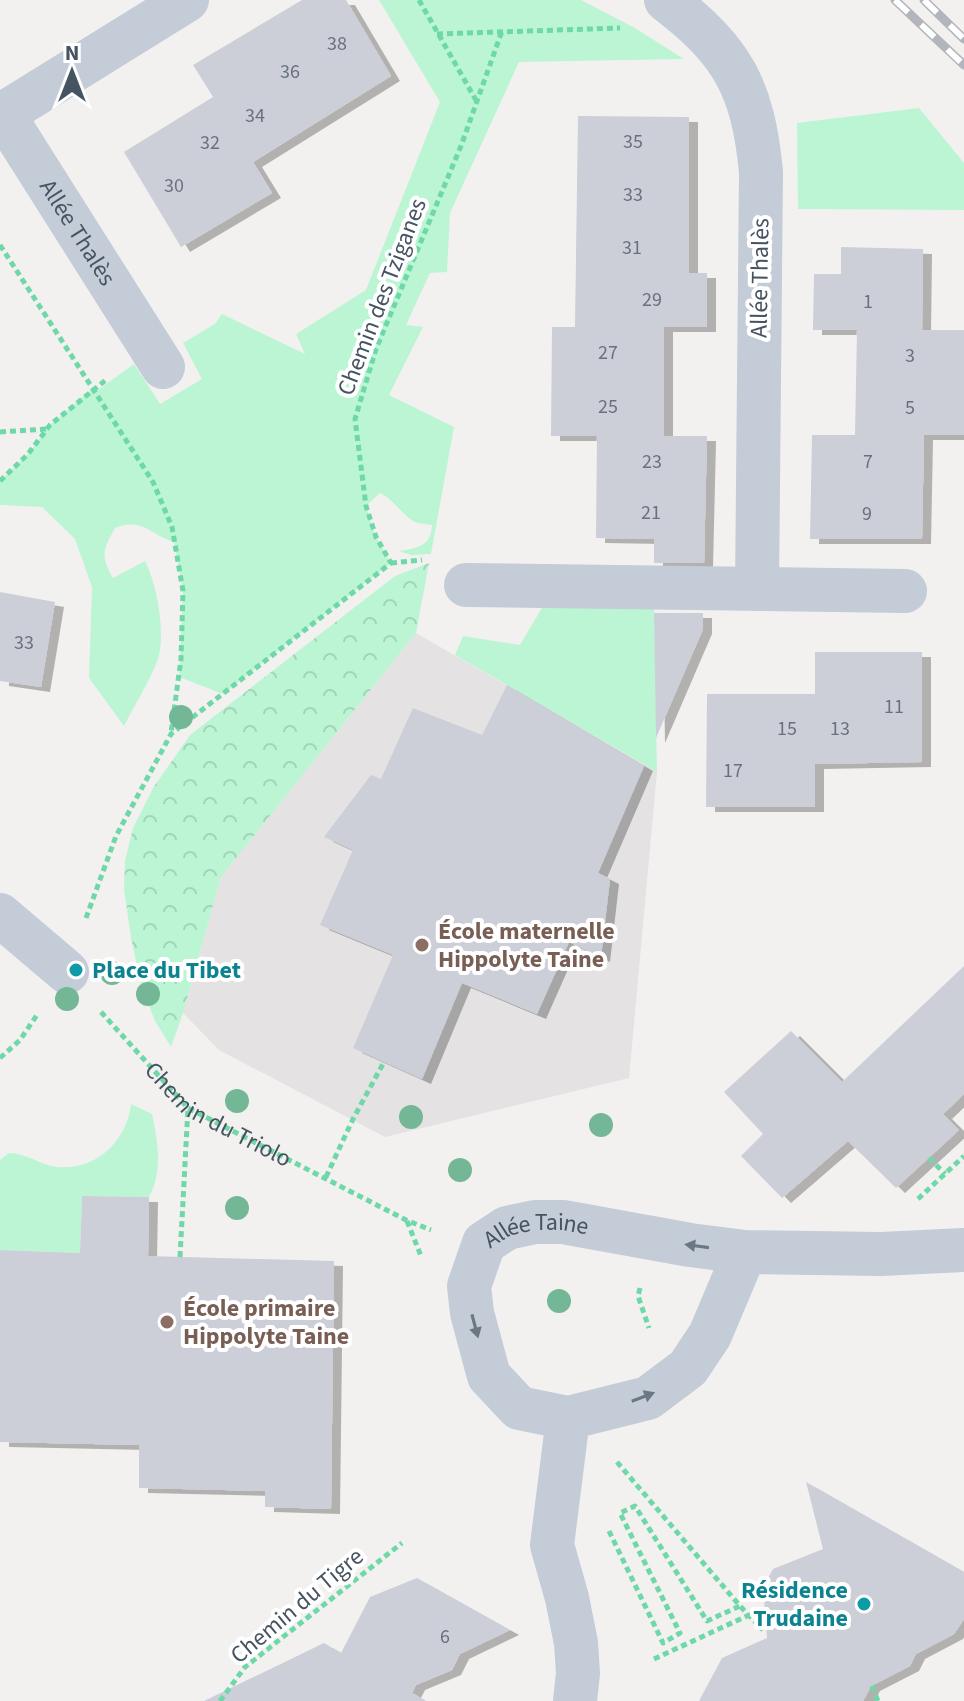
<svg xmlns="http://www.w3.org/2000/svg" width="964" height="1701" font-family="'Source Sans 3',sans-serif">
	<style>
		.education { fill: #e4e2e2 }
		.green { fill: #bbf5d4 }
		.forest { fill: url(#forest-crowns) }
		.building { fill: #cccfd7; filter: url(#shadow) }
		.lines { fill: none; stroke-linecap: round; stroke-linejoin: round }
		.path { stroke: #6ed8a8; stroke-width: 5; stroke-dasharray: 6 4; stroke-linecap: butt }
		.street { stroke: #c3ccd7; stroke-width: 44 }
		.rail-casing { stroke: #b2b5bc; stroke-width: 9 }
		.rail { stroke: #fff; stroke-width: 6; stroke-dasharray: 18; stroke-linecap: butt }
		.tree { fill: #74b797 }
		.oneway { fill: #6c7784 }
		.education-dot { fill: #8d6e63; stroke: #fff; stroke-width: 3 }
		.culture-dot { fill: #0f9aa8; stroke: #fff; stroke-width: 3 }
		.labels { text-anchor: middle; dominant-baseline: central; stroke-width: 8; stroke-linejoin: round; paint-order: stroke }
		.number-label { font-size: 20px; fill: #68727e }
		.street-label { font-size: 24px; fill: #465361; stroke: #fff }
		.education-label { font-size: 24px; font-weight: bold; fill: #785e54; stroke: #fff; text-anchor: start }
		.culture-label { font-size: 24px; font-weight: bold; fill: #0d838f; stroke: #fff; text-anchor: start }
	</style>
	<defs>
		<pattern id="forest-crowns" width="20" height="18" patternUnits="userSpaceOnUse" patternTransform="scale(2)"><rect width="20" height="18" fill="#bbf5d4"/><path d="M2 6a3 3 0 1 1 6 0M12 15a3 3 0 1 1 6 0" fill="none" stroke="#a2d4b9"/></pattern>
		<filter id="shadow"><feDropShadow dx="9" dy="5" stdDeviation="0" flood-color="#0004"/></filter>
	</defs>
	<rect width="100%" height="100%" fill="#f3f1f0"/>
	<!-- education -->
	<path class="education" d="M416 633 657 772 629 1078 385 1137 219 1050 183 1013 221 877Z"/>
	<!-- green -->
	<path class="green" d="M379 0H581L635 28 684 59 519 62 450 213 447 272 430 273 406 325 423 327 389 395 454 427 431 554 411 555 399 551C418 548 431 546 432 525 427 524 423 524 418 523 403 518 394 499 380 493L366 506 376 537 391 563 223 694 179 677 183 591 174 542C150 535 143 517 115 528 103 550 100 555 113 578L145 561C157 584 166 633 158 659 150 681 135 704 124 726L89 678 92 587 75 539 42 507 0 505V481L28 454 50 425 92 389 95 392 134 364 160 404 202 379 183 343 215 324 222 314 305 354 296 334 366 290 440 102Z
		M919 108 964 163V210L798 209 797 123Z
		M654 605 657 772 455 655 463 636 520 645 543 606Z
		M131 1104 152 1114C158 1141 163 1172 149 1197L82 1196 80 1253 0 1250V1160L9 1153C27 1153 40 1165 57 1167 96 1171 127 1141 131 1104Z"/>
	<!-- forest -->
	<path class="forest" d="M429 563 416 633 221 877 183 1013 171 1047 155 1021 141 985 131 938 124 889 125 861 133 828 153 788 190 735 395 576Z"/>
	<!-- building -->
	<path class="building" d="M302 0H346L391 76 253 162 272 193 181 247 124 152 213 97 193 65Z
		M578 116 689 117V273H707V327H664V436H707L704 563H654V539L596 538 597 436H551L552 327H575Z
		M841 247 923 249 922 330H964V435H924L922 539H810L812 435H855L857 330H813L814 274H841Z
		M0 592 55 602 41 687 0 681Z
		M654 613H703V629L656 738Z
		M815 652H922V762L815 764V807H706L707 694H815Z
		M507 685 644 766 598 873 610 879 601 957 569 942 537 1014 462 983 422 1079 353 1048 393 955 320 925 353 850 324 837 371 775 381 779 413 708 482 735Z
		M964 966V1094L943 1114 959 1130 896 1188 848 1141 782 1198 741 1156 763 1134 724 1092 791 1031 842 1082Z
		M82 1196 149 1197 148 1256 334 1261 331 1509 265 1507V1491L139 1488V1445L0 1442V1250L80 1253Z
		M806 1482 964 1572V1619L954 1634 916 1654 910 1666 871 1686 863 1701H699L722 1658 767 1638 763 1587 773 1569 823 1549Z
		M417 1578 510 1630 460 1654 452 1670 416 1685 412 1693 426 1701H204L324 1643 341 1653 370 1597Z"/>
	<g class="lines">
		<!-- path -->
		<g class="path">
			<path d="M419 0 477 102"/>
			<path d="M437 34 620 28"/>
			<path d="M0 245 153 482 172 527 183 591 181 659 171 733"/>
			<path d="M0 432 47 429"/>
			<path d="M0 481 28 454 50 425 107 379"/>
			<path d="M391 563 422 560"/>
			<path d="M86 918 116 836 171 734 391 563 376 537 366 506 355 419 376 349 461 146 502 31"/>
			<path id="s1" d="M101 1012 188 1108 406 1220 431 1230"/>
			<path d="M0 1058 20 1040 37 1015"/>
			<path d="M929 1158 945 1174"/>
			<path d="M326 1177 353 1119 384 1062"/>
			<path d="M918 1199 964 1156"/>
			<path d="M407 1221 421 1256"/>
			<path d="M180 1257 188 1108"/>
			<path d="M640 1288 638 1296 649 1328"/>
			<path d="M617 1462 740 1606 763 1630"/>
			<path d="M609 1531 663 1643 680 1633 620 1513 635 1506 707 1621 740 1606"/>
			<path d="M654 1659 749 1615"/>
			<path d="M872 1686 878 1701"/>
			<path d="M220 1701 245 1667 402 1543"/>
		</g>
		<!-- street -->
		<g class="street">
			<path d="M666 0C733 51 753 88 761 172L757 589"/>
			<path id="s2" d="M3 114 163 367"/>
			<path d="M0 116 187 0"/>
			<path d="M466 585 905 591"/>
			<path d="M0 915 67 972"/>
			<path id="s3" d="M745 1252 710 1335 688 1368 648 1398 568 1418 519 1408 489 1376 472 1313 469 1286 484 1243 507 1228 535 1222H563L690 1245 745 1252 881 1254 964 1250"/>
			<path d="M568 1418 552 1545 567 1598 576 1643 578 1673 575 1701"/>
		</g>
		<defs>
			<path id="rail" d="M895 0 964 65
				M924 0 964 39"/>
		</defs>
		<!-- rail casing -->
		<use href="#rail" class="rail-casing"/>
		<!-- rail -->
		<use href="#rail" class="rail"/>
	</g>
	<!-- trees -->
	<g class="tree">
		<circle cx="181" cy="717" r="12"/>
		<circle cx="112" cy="973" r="12"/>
		<circle cx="148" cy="994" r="12"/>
		<circle cx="67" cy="999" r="12"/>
		<circle cx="237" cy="1101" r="12"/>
		<circle cx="411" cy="1117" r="12"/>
		<circle cx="601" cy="1125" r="12"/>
		<circle cx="460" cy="1170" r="12"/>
		<circle cx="237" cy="1208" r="12"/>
		<circle cx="559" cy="1301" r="12"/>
	</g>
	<!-- one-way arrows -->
	<defs><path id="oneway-solid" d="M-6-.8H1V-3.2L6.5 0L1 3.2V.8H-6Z" transform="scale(2)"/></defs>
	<g class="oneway">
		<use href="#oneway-solid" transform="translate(697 1246) rotate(-172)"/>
		<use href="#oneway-solid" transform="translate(475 1326) rotate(75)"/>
		<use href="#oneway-solid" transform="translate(643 1397) rotate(-21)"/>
	</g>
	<!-- markers -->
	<g class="education-dot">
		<circle cx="422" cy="945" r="8"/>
		<circle cx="167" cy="1322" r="8"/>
	</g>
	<g class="culture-dot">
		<circle cx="76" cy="970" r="8"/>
		<circle cx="864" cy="1604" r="8"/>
	</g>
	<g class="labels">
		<!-- number labels -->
		<g class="number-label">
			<text x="337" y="44">38</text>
			<text x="290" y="72">36</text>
			<text x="255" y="116">34</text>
			<text x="633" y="142">35</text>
			<text x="210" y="143">32</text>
			<text x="174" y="186">30</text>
			<text x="633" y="195">33</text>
			<text x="632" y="248">31</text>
			<text x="652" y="300">29</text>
			<text x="868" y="302">1</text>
			<text x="608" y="353">27</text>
			<text x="910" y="356">3</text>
			<text x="608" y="407">25</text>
			<text x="910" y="408">5</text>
			<text x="652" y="462">23</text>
			<text x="868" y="462">7</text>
			<text x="651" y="513">21</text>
			<text x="867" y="514">9</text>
			<text x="24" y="643">33</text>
			<text x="894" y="707">11</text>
			<text x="787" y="729">15</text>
			<text x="840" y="729">13</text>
			<text x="733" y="771">17</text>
			<text x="445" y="1637">6</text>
		</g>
		<!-- street labels -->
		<g class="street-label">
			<text stroke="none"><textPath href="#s2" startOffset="140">Allée Thalès</textPath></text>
			<text transform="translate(760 278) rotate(-89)">Allée Thalès</text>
			<text transform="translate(382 297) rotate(-69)">Chemin des Tziganes</text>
			<text stroke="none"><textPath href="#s1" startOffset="158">Chemin du Triolo</textPath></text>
			<text stroke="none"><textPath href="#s3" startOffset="550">Allée Taine</textPath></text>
			<text transform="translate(297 1606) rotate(-40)">Chemin du Tigre</text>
		</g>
		<!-- education labels -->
		<g class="education-label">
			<text x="438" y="931">École maternelle<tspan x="438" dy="28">Hippolyte Taine</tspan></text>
			<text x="183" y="1308">École primaire<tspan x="183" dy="28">Hippolyte Taine</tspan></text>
		</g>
		<!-- culture labels -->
		<g class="culture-label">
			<text x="92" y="970">Place du Tibet</text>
			<text x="848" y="1590" text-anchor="end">Résidence<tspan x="848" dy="28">Trudaine</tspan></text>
		</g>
	</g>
	<!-- north arrow -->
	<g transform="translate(72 72)" stroke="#ffffff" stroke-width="6" paint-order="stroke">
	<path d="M0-6L14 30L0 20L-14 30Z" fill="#465361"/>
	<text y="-12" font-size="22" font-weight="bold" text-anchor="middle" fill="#465361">N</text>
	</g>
</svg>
